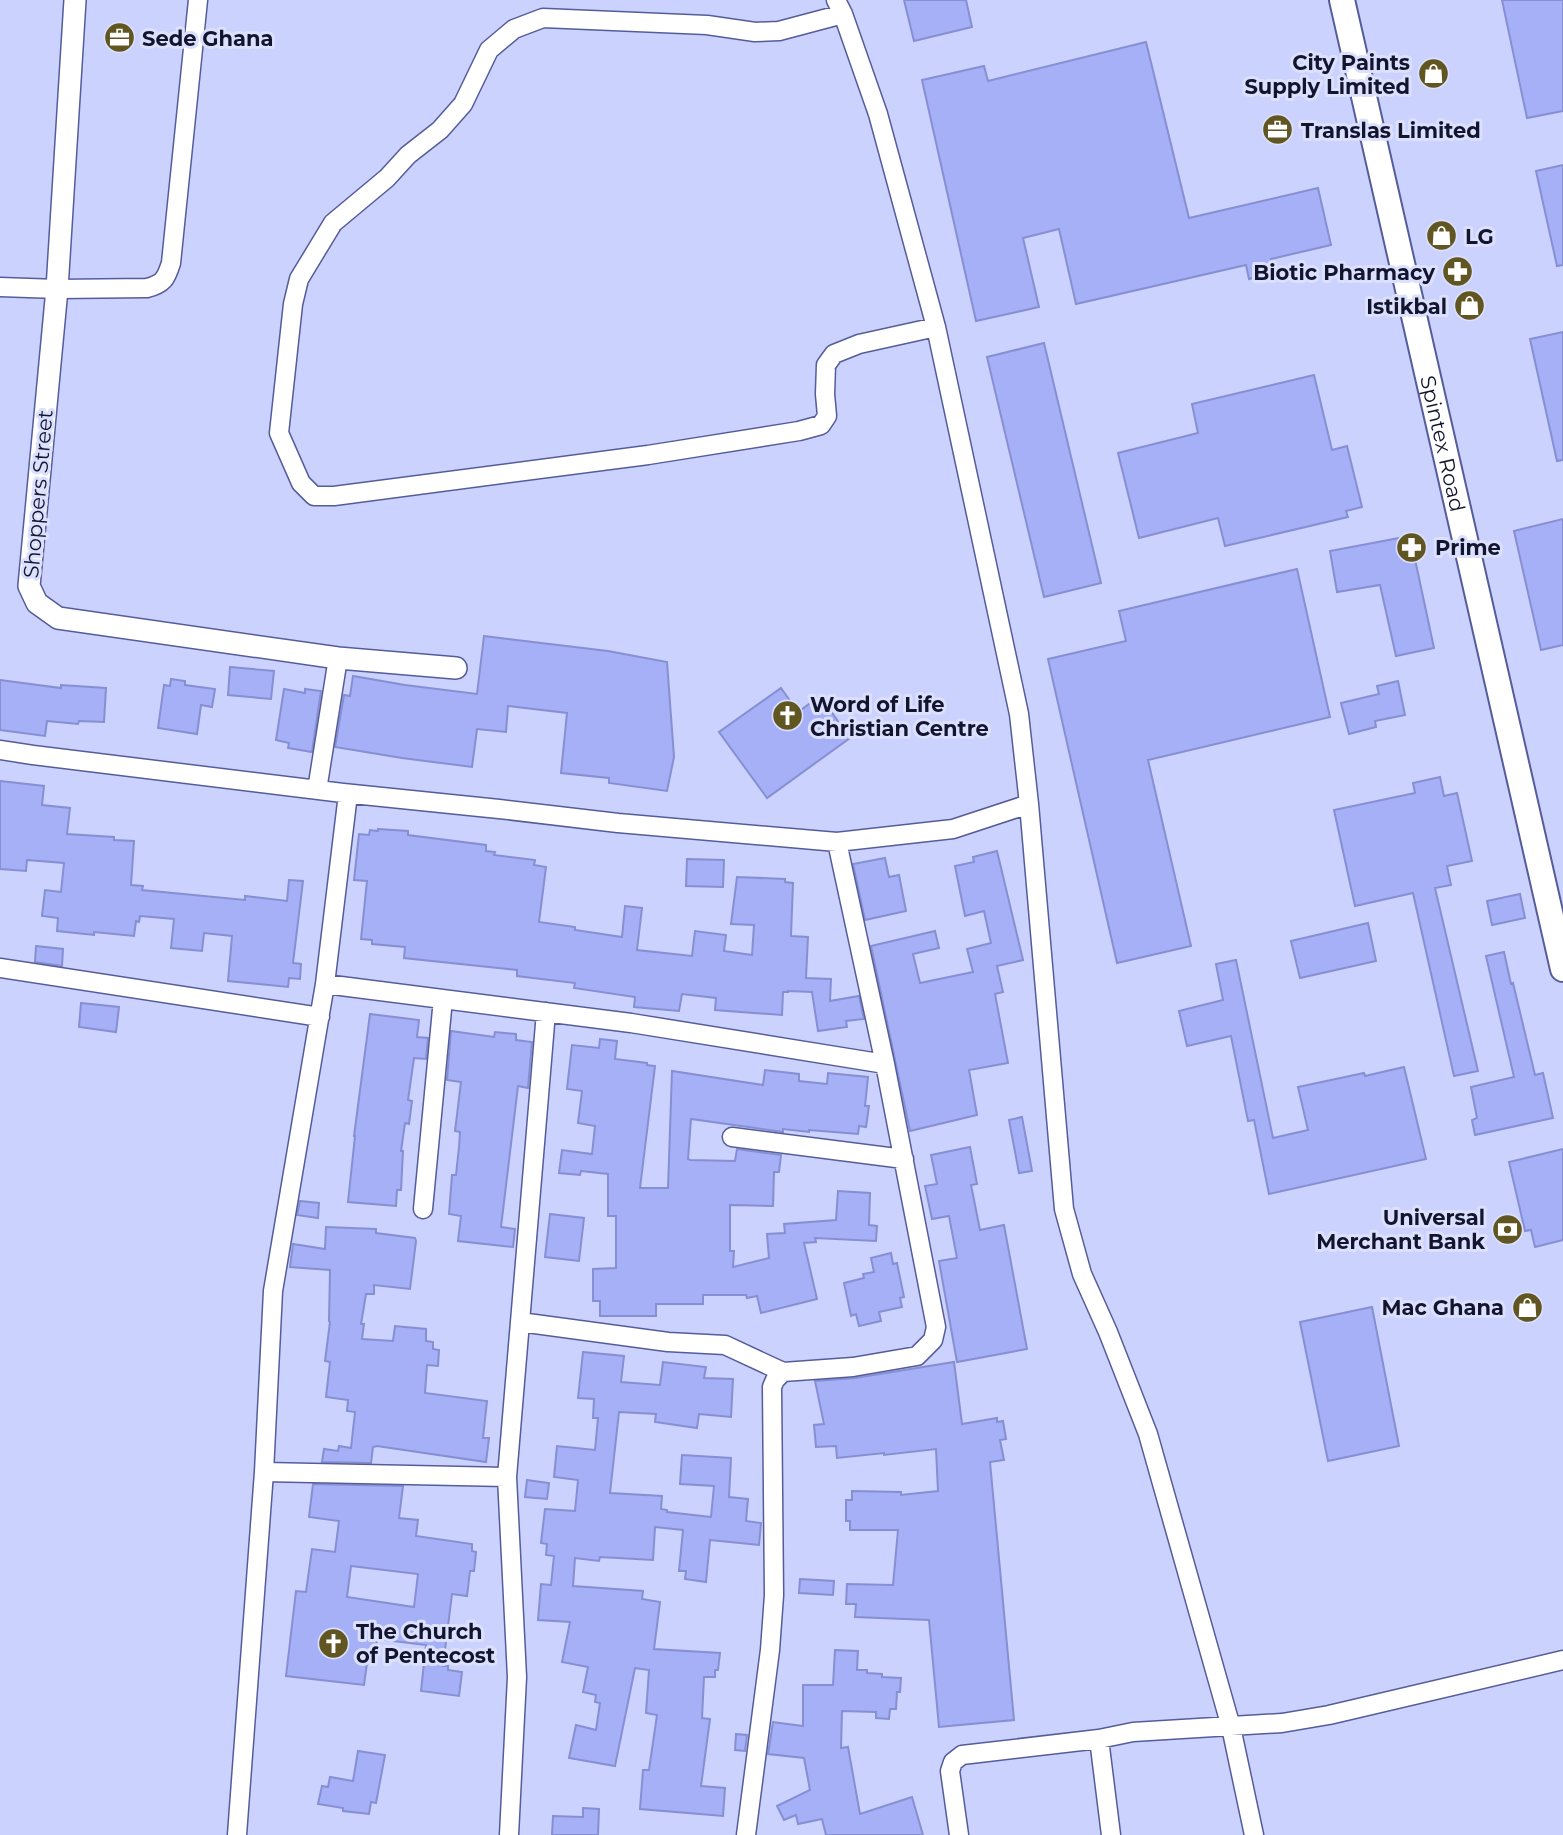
<svg xmlns="http://www.w3.org/2000/svg" width="1563" height="1835" font-family="Montserrat,sans-serif">
	<style>
		.building { fill: #a6b0f6; stroke: #868fd2; stroke-width: 2; fill-rule: evenodd }
		.lines { fill: none; stroke-linecap: round; stroke-linejoin: round }
		.minor-casing { stroke: #555c9a; stroke-width: 21 }
		.tertiary-casing { stroke: #555c9a; stroke-width: 24 }
		.secondary-casing { stroke: #555c9a; stroke-width: 28 }
		.minor { stroke: #fff; stroke-width: 18 }
		.tertiary { stroke: #fff; stroke-width: 21 }
		.secondary { stroke: #fff; stroke-width: 24 }
		.labels { text-anchor: middle; dominant-baseline: central; stroke-width: 6; stroke-linejoin: round; paint-order: stroke }
		.poi-label { font-size: 21px; font-weight: bold; fill: #13152e; stroke: #dbe0fd; text-anchor: start }
		.street-label { font-size: 21px; fill: #13152e; stroke: #dbe0fd }
	</style>
	<rect width="100%" height="100%" fill="#cbd2fd"/>
	<!-- building -->
	<path class="building" d="M904 0H966L972 27 914 41Z
		M1502 0H1563V111L1527 118Z
		M1146 42 1189 218 1318 188 1331 245 1271 259 1274 273 1249 279 1246 265 1076 304 1059 229 1023 238 1039 307 976 321 922 80 984 66 988 81Z
		M1563 165V265L1557 266 1536 171Z
		M1563 332V460L1557 461 1530 339Z
		M1044 343 1101 583 1044 597 987 357Z
		M1314 375 1332 450 1347 446 1362 507 1346 511 1348 517 1225 546 1218 518 1139 538 1118 453 1198 433 1192 404Z
		M1563 519V645L1541 650 1514 531Z
		M1410 536 1434 648 1396 656 1380 585 1337 592 1330 551Z
		M1297 569 1330 717 1148 760 1191 946 1117 963 1048 659 1126 641 1119 611Z
		M484 636 608 651 667 662 674 757 667 791 609 783V778L561 773 567 713 508 706 506 732 477 729 472 767 402 758 335 747 344 695 350 696 353 676 405 685 477 694Z
		M230 667 274 671 271 699 228 695Z
		M171 679 185 681V685L215 689 212 707 201 705 197 734 158 728 164 685 170 686Z
		M0 680 61 688V685L106 688 104 722 79 721 78 724 47 721 45 736 0 730Z
		M1398 681 1405 715 1375 721 1376 727 1349 734 1341 703 1379 694 1377 686Z
		M781 688 798 712 820 696 850 738 767 798 719 732Z
		M284 689 305 693V689L321 691 312 752 288 748 289 743 276 740Z
		M1440 777 1444 796 1457 793 1472 861 1447 866 1451 885 1435 888 1478 1071 1454 1076 1413 893 1355 906 1334 810 1415 793 1413 783Z
		M0 781 44 786 42 805 70 808 67 834 114 837V840L134 841 131 885 143 886 142 890 245 900V896L287 901 289 880 303 881 293 963 301 964 300 979 289 978 288 987 228 981 232 936 204 933 202 951 171 948 174 919 140 916 139 922 136 921 134 936 94 932V935L57 931 58 918 42 916 45 890 61 892 64 863 27 860 26 871 0 869Z
		M378 829 408 831V835L486 845V851L495 852 494 855 535 860 534 865 546 867 539 922 575 927V930L622 937 625 906 642 908 637 950 692 956 695 931 726 935 724 951 752 955 754 925 731 924 737 877 785 879V882L793 883 791 936 808 937 806 978 831 979 830 1001 859 996 864 1019 846 1021 847 1027 818 1031 812 992 788 991V992H783L782 1015 715 1010 716 998 682 994 679 1011 634 1007 635 997 574 988 575 983 517 976V970L404 958 405 947 372 944V940L361 939 367 881 354 880 359 834 369 835 370 830 378 831Z
		M997 851 1023 960 997 966 1003 992 995 994 1008 1063 969 1070 977 1115 910 1131 871 946 935 931 939 948 913 954 920 983 973 972 967 949 991 943 984 911 965 916 955 866 974 862 973 857Z
		M885 858 889 877 899 875 906 911 865 920 853 864Z
		M687 859 724 860 723 887 686 886Z
		M1520 894 1525 918 1492 925 1487 901Z
		M1368 923 1376 961 1300 978 1291 941Z
		M36 946 63 949 62 966 35 962Z
		M1504 952 1511 984 1513 983 1535 1075 1543 1073 1553 1118 1475 1135 1472 1120 1477 1118 1471 1087 1514 1077 1486 956Z
		M1236 960 1273 1138 1308 1130 1298 1087 1364 1073 1365 1076 1404 1067 1426 1159 1269 1194 1254 1120 1248 1121 1231 1036 1187 1046 1179 1011 1223 1000 1216 964Z
		M81 1003 119 1007 116 1032 79 1027Z
		M370 1014 419 1020 417 1037 428 1038 426 1059 414 1058 408 1100 412 1101 409 1124 405 1123 401 1151H403L401 1190H397L396 1206 348 1202 355 1136H354Z
		M451 1031 494 1037 495 1032 516 1034V1040L532 1042 528 1088 518 1086 501 1227 515 1229 513 1247 458 1241 461 1216 449 1214 452 1175H456L459 1147 460 1132 455 1131 461 1082 447 1080Z
		M600 1039 617 1041 615 1059 647 1063V1065L655 1066 640 1188H668L672 1071 763 1085 765 1070 799 1074V1081L827 1084 828 1073 868 1077 865 1106H869L866 1127 859 1126 858 1134 809 1130V1132L783 1129V1132L691 1119 688 1159 690 1160 735 1161 737 1149 781 1155 779 1172H774L773 1206 730 1205V1251H734L733 1267 769 1258 767 1234 785 1233 784 1224 836 1220 838 1191 870 1193 869 1225 877 1226 876 1241 815 1238 816 1242 804 1243 817 1299 761 1313 757 1296 747 1298 746 1295H703V1304H656V1316H600V1301H593V1269L616 1268V1216H608V1174L581 1171 580 1175 559 1173 562 1150 592 1154 595 1126 578 1123 582 1091 567 1089 572 1045 599 1048Z
		M1022 1117 1032 1171 1019 1173 1009 1120Z
		M970 1147 977 1184 971 1185 980 1230 1004 1225 1027 1349 957 1362 939 1261 957 1258 949 1216 932 1219 925 1186 937 1184 931 1155Z
		M1563 1149V1240L1535 1247 1531 1230 1525 1231 1509 1162Z
		M300 1201 319 1203 318 1218 297 1215Z
		M550 1214 584 1218 579 1261 545 1257Z
		M326 1227 376 1229V1233L415 1238 416 1241 410 1289 374 1285V1294H366L361 1324H364L362 1339 393 1341 395 1326 426 1329V1341L433 1342V1349L439 1350 438 1366 427 1365 425 1393 487 1401 483 1438H489L486 1462 377 1446 373 1447 371 1463 322 1462 324 1449 338 1451 339 1446 351 1448 355 1412 347 1411 348 1400 326 1397 330 1362 325 1361 330 1322 329 1321 330 1270 290 1267 293 1244 325 1249Z
		M891 1253 893 1264 897 1263 904 1297 900 1298 902 1307 879 1312 881 1321 859 1326 856 1314 851 1316 844 1283 864 1278 863 1274 874 1272 871 1258Z
		M1372 1307 1399 1446 1328 1461 1300 1322Z
		M583 1352 624 1356 621 1382 660 1385 663 1362 706 1367 704 1378 733 1379 731 1417 699 1414 697 1428 655 1422 656 1414 619 1412 610 1493 662 1496 661 1509 667 1510V1512L711 1517 714 1486 680 1484 682 1455 731 1458 729 1497 748 1499 746 1521 761 1523 759 1545 710 1540 706 1582 685 1579 686 1571H679L683 1530 655 1527 653 1560 600 1557 599 1561 575 1558 573 1586 643 1591 642 1599 660 1602 654 1649 720 1653 718 1670H715V1677H704L702 1718 710 1719 701 1786 725 1788 723 1816 640 1809 643 1770H649L657 1715 646 1713 649 1670 635 1668 615 1766 569 1758 576 1725 596 1730 600 1703 595 1702 596 1695 583 1692 588 1667 562 1662 570 1622 538 1620 541 1584 551 1585 554 1556 546 1555 547 1544 541 1543 545 1509 575 1511 578 1480 554 1477 557 1446 595 1450 598 1418H593L594 1399 578 1398Z
		M954 1362 962 1424 997 1418V1422L1003 1421 1006 1439 1000 1440 1004 1460 990 1462 1014 1720 939 1727 929 1620 855 1617 856 1604H846L847 1584 893 1585 898 1530H850V1521H846V1500H852V1491L901 1492V1495L938 1491 936 1449 884 1455V1453L837 1458 836 1446 816 1447 814 1425 824 1424 815 1381 855 1378Z
		M527 1480 549 1483 547 1499 525 1497Z
		M313 1484 403 1486 399 1518 418 1520 416 1536 472 1544V1551L476 1552 474 1571H470L467 1596 452 1594 443 1666H448V1670L462 1672 459 1696 421 1691 426 1645 377 1639 374 1664 367 1663 364 1685 286 1676 296 1591 306 1592 312 1549 335 1552 339 1521 309 1517ZM351 1566 418 1574 414 1607 347 1597Z
		M800 1579 834 1581 833 1595 799 1593Z
		M835 1650 858 1651 857 1670H867V1673L882 1674V1677L901 1678 900 1692H897L896 1709H890L889 1719 876 1718V1712L842 1711 841 1748 848 1747 860 1814 912 1797 923 1835H826L822 1819 798 1824 796 1815 784 1820 777 1806 810 1790 804 1758 768 1754 773 1722 803 1726V1685H833Z
		M736 1734 747 1735 745 1751 735 1750Z
		M358 1751 385 1755 376 1803 371 1802 369 1814 343 1811V1808L318 1804 322 1786 328 1787 330 1777 353 1781Z
		M583 1808 599 1809 598 1835H552L553 1816 583 1817Z"/>
	<g class="lines">
		<defs>
			<path id="minor" d="M836 0 843 14 878 114 936 327 1019 714 1029 804 1064 1209 1082 1274 1108 1332 1148 1434 1231 1727 1254 1835
				M843 14 779 31 755 32 707 25 543 18 514 29 489 50 463 104 440 130 408 155 387 178 333 223 299 279 293 304 279 433 301 483 314 496H334L648 455 799 431 821 425 827 416 825 394 826 365 834 354 859 344 936 327
				M0 287 57 289 147 288C163 284 166 279 171 263L198 0
				M0 750 33 755 343 793 499 809 618 823 837 842 953 829 1029 804
				M317 790 338 658
				M0 968 320 1017
				M325 984 631 1023 885 1064
				M732 1137 904 1159
				M423 1209 443 999
				M520 1322 668 1342 725 1345 783 1372
				M264 1472 507 1477
				M237 1835 264 1472 273 1291 325 984 348 794
				M509 1835 517 1677 507 1477 546 1012
				M746 1835 770 1650 774 1595 772 1387 775 1380 783 1372 853 1367 917 1356 933 1340 936 1327 885 1064 837 842
				M959 1835 950 1771 953 1762 962 1755 1099 1739
				M1111 1835 1099 1739 1133 1732 1282 1723 1329 1715 1563 1660"/>
			<path id="tertiary" d="M75 0 57 289 29 586 37 603 58 618 338 658 456 668"/>
			<g id="secondary">
				<path id="s1" d="M1342 0 1563 969"/>
			</g>
		</defs>
		<!-- minor casing -->
		<use href="#minor" class="minor-casing"/>
		<!-- tertiary casing -->
		<use href="#tertiary" class="tertiary-casing"/>
		<!-- secondary casing -->
		<use href="#secondary" class="secondary-casing"/>
		<!-- minor -->
		<use href="#minor" class="minor"/>
		<!-- tertiary -->
		<use href="#tertiary" class="tertiary"/>
		<!-- secondary -->
		<use href="#secondary" class="secondary"/>
	</g>
	<!-- icons -->
	<defs>
		<symbol id="office-disc" viewBox="-11 -11 22 22"><circle r="9.5" fill="#615622" stroke="#dbe0fd"/><path d="M-6-3h4V-5.5h4V-3h4V5H-6ZM-1-4.5V-3h2v-1.5ZM-6 0V1H6V0Z" fill="#fff"/></symbol>
		<symbol id="shop-disc" viewBox="-11 -11 22 22"><circle r="9.5" fill="#615622" stroke="#dbe0fd"/><path d="M-5-2.5h2.3a2.7 3.5 0 0 1 5.4 0H5L5.5 6h-11ZM-1.5-2.5h3a1.5 2.3 0 0 0-3 0Z" fill="#fff"/></symbol>
		<symbol id="pharmacy-disc" viewBox="-11 -11 22 22"><circle r="9.5" fill="#615622" stroke="#dbe0fd"/><path d="M-2-6h4v4h4v4h-4v4h-4v-4h-4v-4h4Z" fill="#fff"/></symbol>
		<symbol id="church-disc" viewBox="-11 -11 22 22"><circle r="9.5" fill="#615622" stroke="#dbe0fd"/><path d="M-1.2-6h2.4v3.5h3.3v2.4h-3.3V6h-2.4V-.1h-3.3v-2.4h3.3Z" fill="#fff"/></symbol>
		<symbol id="bank-disc" viewBox="-11 -11 22 22"><circle r="9.5" fill="#615622" stroke="#dbe0fd"/><path d="M-6-4H6V4H-6ZM0-2.3a2.3 2.3 0 1 0 0 4.6a2.3 2.3 0 1 0 0-4.6Z" fill="#fff"/></symbol>
	</defs>
	<g fill-rule="evenodd">
		<use href="#office-disc" x="102" y="20" width="35" height="35"/>
		<use href="#shop-disc" x="1416" y="56" width="35" height="35"/>
		<use href="#office-disc" x="1260" y="112" width="35" height="35"/>
		<use href="#shop-disc" x="1424" y="218" width="35" height="35"/>
		<use href="#pharmacy-disc" x="1440" y="254" width="35" height="35"/>
		<use href="#shop-disc" x="1452" y="288" width="35" height="35"/>
		<use href="#pharmacy-disc" x="1394" y="530" width="35" height="35"/>
		<use href="#church-disc" x="770" y="698" width="35" height="35"/>
		<use href="#bank-disc" x="1490" y="1212" width="35" height="35"/>
		<use href="#shop-disc" x="1510" y="1290" width="35" height="35"/>
		<use href="#church-disc" x="316" y="1626" width="35" height="35"/>
	</g>
	<g class="labels">
		<!-- poi labels -->
		<g class="poi-label">
			<text x="142" y="38">Sede Ghana</text>
			<text x="1410" y="62" text-anchor="end">City Paints<tspan x="1410" dy="24">Supply Limited</tspan></text>
			<text x="1301" y="130">Translas Limited</text>
			<text x="1465" y="236">LG</text>
			<text x="1435" y="272" text-anchor="end">Biotic Pharmacy</text>
			<text x="1447" y="306" text-anchor="end">Istikbal</text>
			<text x="1435" y="547">Prime</text>
			<text x="810" y="704">Word of Life<tspan x="810" dy="24">Christian Centre</tspan></text>
			<text x="1485" y="1217" text-anchor="end">Universal<tspan x="1485" dy="24">Merchant Bank</tspan></text>
			<text x="1504" y="1307" text-anchor="end">Mac Ghana</text>
			<text x="356" y="1631">The Church<tspan x="356" dy="24">of Pentecost</tspan></text>
		</g>
		<!-- street labels -->
		<g class="street-label">
			<text stroke="none"><textPath href="#s1" startOffset="455">Spintex Road</textPath></text>
			<text transform="translate(38 494) rotate(-85)">Shoppers Street</text>
		</g>
	</g>
</svg>
